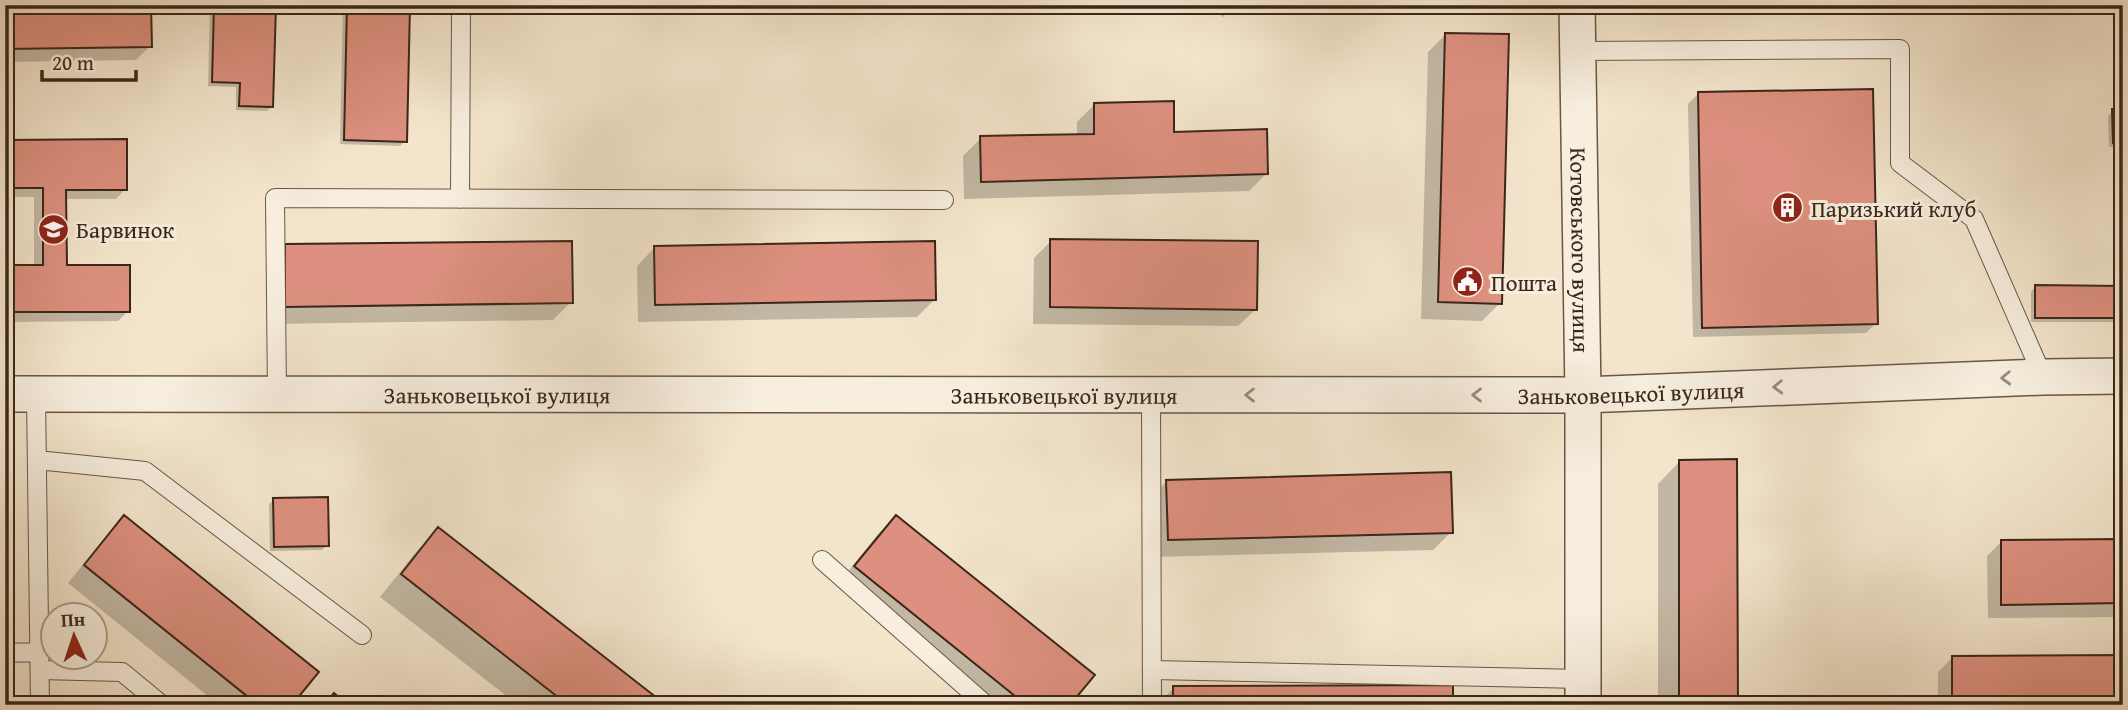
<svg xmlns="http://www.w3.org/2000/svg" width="2128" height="710" font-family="'Gentium Book Plus',serif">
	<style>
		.shadow { fill: #0003 }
		.building { fill: #dd907f; stroke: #3b2619; stroke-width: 2 }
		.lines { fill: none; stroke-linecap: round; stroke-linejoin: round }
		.lane-casing { stroke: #695646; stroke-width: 20 }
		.street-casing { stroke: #695646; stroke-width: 38 }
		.lane { stroke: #f7eede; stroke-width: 18 }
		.street { stroke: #f7eede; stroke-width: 35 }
		.oneway { stroke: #998a7c }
		.labels { text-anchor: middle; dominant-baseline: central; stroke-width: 6; stroke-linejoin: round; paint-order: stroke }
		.poi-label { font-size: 23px; fill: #3b2619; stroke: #f7eede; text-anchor: start }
		.street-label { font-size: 23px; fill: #3b2619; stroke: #f7eede }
	</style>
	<rect width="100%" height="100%" fill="#f3e5cc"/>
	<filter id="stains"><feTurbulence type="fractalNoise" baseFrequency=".00286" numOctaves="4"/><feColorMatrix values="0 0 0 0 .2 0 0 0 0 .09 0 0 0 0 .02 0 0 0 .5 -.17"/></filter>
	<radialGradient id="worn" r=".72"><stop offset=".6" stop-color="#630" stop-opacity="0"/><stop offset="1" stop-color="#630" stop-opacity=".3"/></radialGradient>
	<!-- shadow -->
	<path class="shadow" d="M5 5 150 46 136 60 5 62Z
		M210 5H274L271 107 267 111 236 110V87L208 86Z
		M343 5H408L405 141 400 146 340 144Z
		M1207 5H1235L1223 17Z
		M1446 34 1500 303 1482 321 1421 319 1428 52Z
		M1698 94 1876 323 1866 333 1693 337 1688 104Z
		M1094 105 1173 133 1266 174 1249 191 964 199 963 156 981 138 1077 136V122Z
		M2113 111H2123V147H2109L2108 116Z
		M5 141 125 189 116 199H64L65 267 128 311 118 321 5 322V267H34V197H5Z
		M1051 241 1256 309 1238 326 1033 324 1034 258Z
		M285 246 571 302 553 320 268 324V264Z
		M654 248 935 299 917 317 638 322 637 266Z
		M2035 287 2121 318 2117 322H2031V292Z
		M1680 461 1736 705H1658V484Z
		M1167 481 1451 532 1433 550 1151 557 1149 499Z
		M274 500 327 545 322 550 270 551 269 504Z
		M896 517 1068 705H987L838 584 878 534Z
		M124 518 290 705H219L68 583 107 535Z
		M438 530 663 705H518L380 597 416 552Z
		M2123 540V617L1988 618 1987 556 2001 542Z
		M1952 658 2123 705H1938V672Z
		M1174 688 1451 705H1157Z"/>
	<!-- building -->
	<path class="building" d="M5 5H151L152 47 5 49Z
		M214 5H276L273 107 239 106 240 83 212 82Z
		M347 5H410L407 142 344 140Z
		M1445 33 1509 34 1502 304 1438 302Z
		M1873 89 1878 324 1702 328 1698 92Z
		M1174 101V132L1267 129 1268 174 981 182 980 136 1094 134V103Z
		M2112 109H2123V143H2113Z
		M127 139V190H66L67 265H130V312H5V265H43V188H5V140Z
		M1050 239 1258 241 1257 310 1050 307Z
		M572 241 573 303 285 307V244Z
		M935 241 936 300 655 305 654 246Z
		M2035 285 2123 286V318H2035Z
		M1737 459 1738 705H1679V460Z
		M1451 472 1453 533 1168 540 1166 480Z
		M328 497 329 546 274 547 273 498Z
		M124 515 319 672 292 705H258L84 565Z
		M896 515 1095 675 1070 705H1026L854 566Z
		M438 527 666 705H568L401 574Z
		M2123 539V603L2001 605V540Z
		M2123 655V705H1952V656Z
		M1453 685V705H1173V686Z
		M334 693 348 705H324Z"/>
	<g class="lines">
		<defs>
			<path id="lane" d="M1577 51 1900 49V163L1974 219 2043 377
				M460 199 461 5
				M36 394 40 705
				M277 394 275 198 944 200
				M1151 395 1152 705
				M37 460 145 471 362 635
				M822 560 986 705
				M5 653 39 652
				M40 670 122 672 162 705
				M1152 670 1583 679"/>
			<g id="street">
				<path id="s1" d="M1577 5 1583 395V705"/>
				<path id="s2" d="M5 394 1583 395 2043 377 2123 376"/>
			</g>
		</defs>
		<!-- lane casing -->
		<use href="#lane" class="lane-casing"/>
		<!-- street casing -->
		<use href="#street" class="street-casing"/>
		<!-- lane -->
		<use href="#lane" class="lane"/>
		<!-- street -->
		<use href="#street" class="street"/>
	</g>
	<!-- one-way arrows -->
	<defs><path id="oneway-chevron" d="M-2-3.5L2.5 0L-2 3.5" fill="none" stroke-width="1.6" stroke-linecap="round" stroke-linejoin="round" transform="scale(1.75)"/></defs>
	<g class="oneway">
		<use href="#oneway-chevron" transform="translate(2006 378) rotate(178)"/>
		<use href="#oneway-chevron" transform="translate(1778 387) rotate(178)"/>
		<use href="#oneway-chevron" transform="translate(1250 395) rotate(-180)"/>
		<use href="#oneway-chevron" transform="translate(1477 395) rotate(-180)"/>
	</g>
	<!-- icons -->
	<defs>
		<symbol id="building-disc" viewBox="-11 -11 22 22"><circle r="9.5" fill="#8f2418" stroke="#f7eede"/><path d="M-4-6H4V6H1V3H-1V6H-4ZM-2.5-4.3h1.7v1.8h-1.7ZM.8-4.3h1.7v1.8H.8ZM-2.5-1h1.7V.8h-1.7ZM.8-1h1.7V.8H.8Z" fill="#fff"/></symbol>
		<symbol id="school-disc" viewBox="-11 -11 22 22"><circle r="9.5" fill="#8f2418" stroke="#f7eede"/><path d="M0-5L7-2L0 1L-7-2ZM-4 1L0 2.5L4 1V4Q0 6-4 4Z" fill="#fff"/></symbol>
		<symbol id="civic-disc" viewBox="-11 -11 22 22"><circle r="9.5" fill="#8f2418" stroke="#f7eede"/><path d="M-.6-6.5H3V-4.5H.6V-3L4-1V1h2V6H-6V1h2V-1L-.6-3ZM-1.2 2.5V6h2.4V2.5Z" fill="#fff"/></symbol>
	</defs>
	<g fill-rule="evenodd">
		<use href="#building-disc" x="1770" y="190" width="35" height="35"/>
		<use href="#school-disc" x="36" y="212" width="35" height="35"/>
		<use href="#civic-disc" x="1450" y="264" width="35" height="35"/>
	</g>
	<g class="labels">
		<!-- poi labels -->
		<g class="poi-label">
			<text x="1811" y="208">Паризький клуб</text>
			<text x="76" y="229">Барвинок</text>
			<text x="1491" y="282">Пошта</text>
		</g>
		<!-- street labels -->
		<g class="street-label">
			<text stroke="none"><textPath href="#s1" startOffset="245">Котовського вулиця</textPath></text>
			<text stroke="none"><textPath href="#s2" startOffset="1626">Заньковецької вулиця</textPath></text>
			<text stroke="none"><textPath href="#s2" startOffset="492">Заньковецької вулиця</textPath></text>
			<text stroke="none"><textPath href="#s2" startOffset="1059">Заньковецької вулиця</textPath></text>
		</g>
	</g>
	<!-- margin -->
	<rect width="2128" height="710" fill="none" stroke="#f3e5cc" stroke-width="28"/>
	<rect x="7" y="7" width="2114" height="696" fill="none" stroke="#3b2619" stroke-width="3.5"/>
	<rect x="14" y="14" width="2100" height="682" fill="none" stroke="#3b2619" stroke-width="2"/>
	<!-- north arrow -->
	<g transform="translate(74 636) rotate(357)"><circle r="33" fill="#f7eede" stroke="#ac9e8f" stroke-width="2"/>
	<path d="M0-5L12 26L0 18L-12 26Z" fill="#8f2418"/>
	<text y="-10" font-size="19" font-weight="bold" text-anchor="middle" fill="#3b2619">Пн</text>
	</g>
	<!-- scale -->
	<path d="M42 70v10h94v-10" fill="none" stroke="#3b2619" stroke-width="3.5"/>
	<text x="52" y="70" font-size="21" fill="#3b2619" stroke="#f7eede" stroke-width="5" paint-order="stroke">20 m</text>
	<rect width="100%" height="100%" filter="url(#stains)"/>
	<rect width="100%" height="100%" fill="url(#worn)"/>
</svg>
